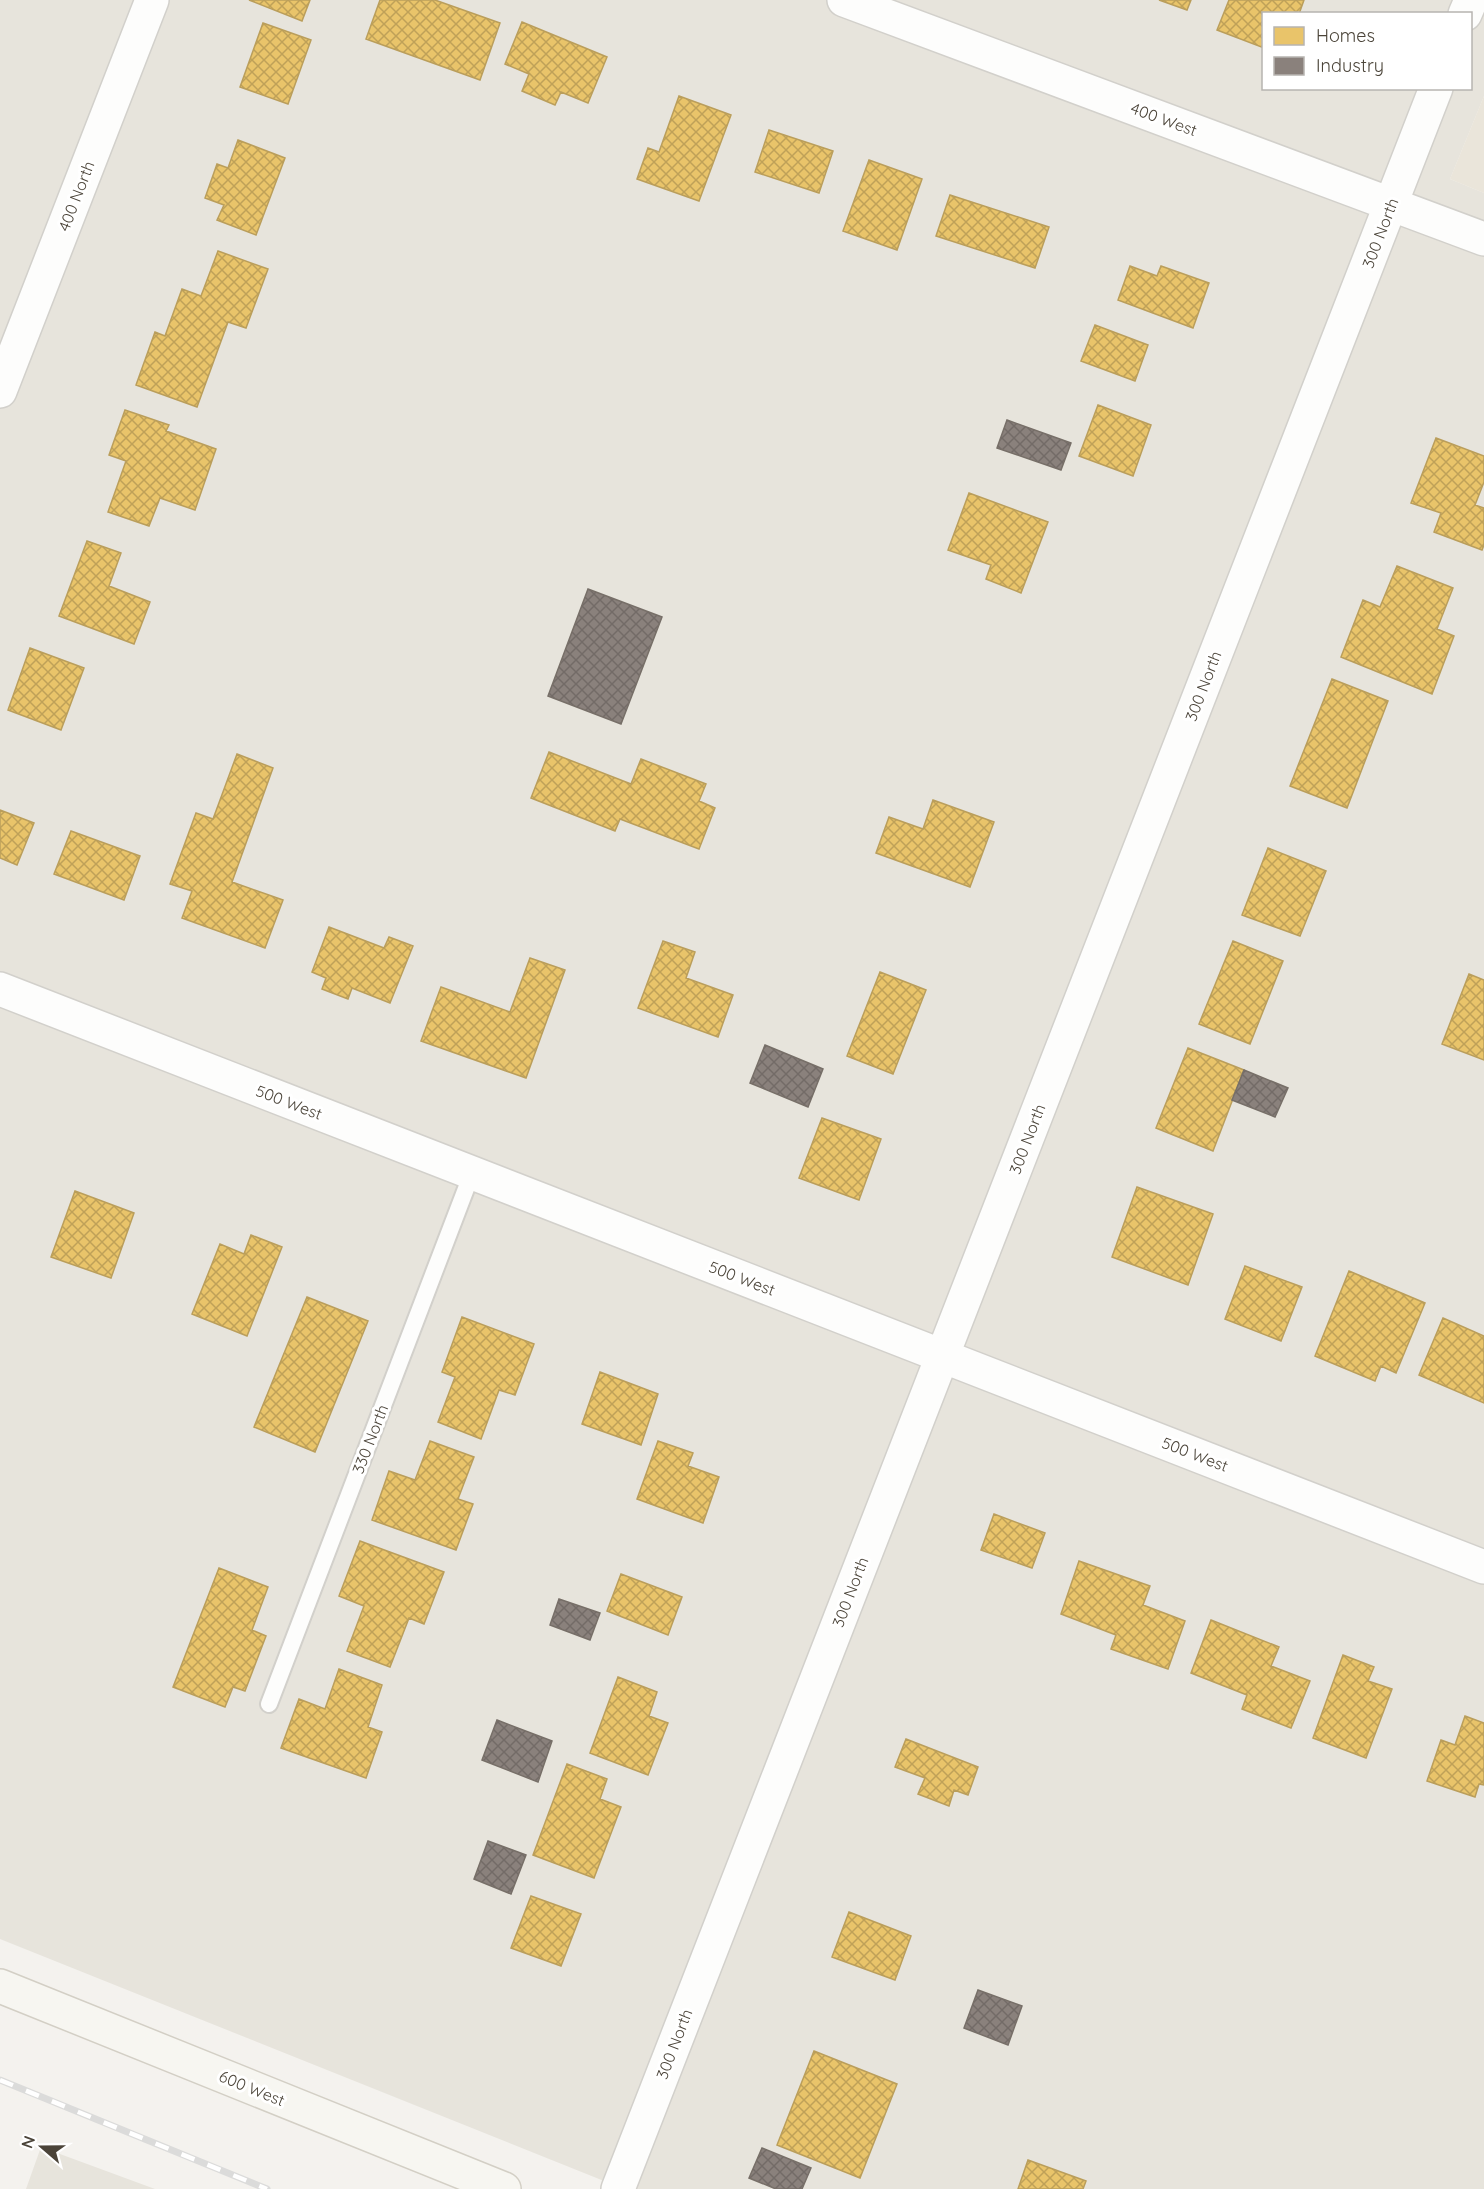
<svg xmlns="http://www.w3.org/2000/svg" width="1484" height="2189" font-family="Quicksand,sans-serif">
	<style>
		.residential { fill: #e7e4dc; fill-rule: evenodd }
		.education { fill: #eae5da }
		.homes { fill: url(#homes-cross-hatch); stroke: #ba9e5b; stroke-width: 1.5 }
		.industry { fill: url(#industry-cross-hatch); stroke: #776f68; stroke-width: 1.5 }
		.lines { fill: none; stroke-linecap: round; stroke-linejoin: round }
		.lane-casing { stroke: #d2d0cb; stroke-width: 20 }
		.street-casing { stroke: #d2d0cb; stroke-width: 36 }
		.secondary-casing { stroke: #d3cfc5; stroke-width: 36 }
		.lane { stroke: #fdfdfc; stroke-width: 16 }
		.street { stroke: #fdfdfc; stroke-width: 33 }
		.secondary { stroke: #f7f6f1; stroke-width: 33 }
		.rail-casing { stroke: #dbdbda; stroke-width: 7 }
		.rail { stroke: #fff; stroke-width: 4.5; stroke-dasharray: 14; stroke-linecap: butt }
		.labels { text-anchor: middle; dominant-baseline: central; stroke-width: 6; stroke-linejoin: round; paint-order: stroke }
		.street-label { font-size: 16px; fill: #4b4439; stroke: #fff }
	</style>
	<defs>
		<pattern id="homes-cross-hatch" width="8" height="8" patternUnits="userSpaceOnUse" patternTransform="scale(1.5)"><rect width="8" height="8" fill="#e9c46a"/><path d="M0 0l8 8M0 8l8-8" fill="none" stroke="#bfa158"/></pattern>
		<pattern id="industry-cross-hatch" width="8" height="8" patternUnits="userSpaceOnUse" patternTransform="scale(1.5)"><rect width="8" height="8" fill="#8a817c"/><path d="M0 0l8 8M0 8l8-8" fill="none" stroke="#736b67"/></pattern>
	</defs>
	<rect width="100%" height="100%" fill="#f4f2ee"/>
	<!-- residential -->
	<path class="residential" d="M0 0H1484V96L1450 179 1484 193V2189H624L0 1939ZM1264 14H1470V88H1264Z
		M41 2147 155 2189H26Z"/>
	<!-- education -->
	<path class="education" d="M1484 96V193L1450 179Z"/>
	<!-- homes -->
	<path class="homes" d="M249 0H310L302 21Z
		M380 0H435L500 23 480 80 366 39Z
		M1159 0H1191L1187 10Z
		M1229 0H1304L1299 14H1264V48L1217 30Z
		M522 22 607 57 588 103 561 92 555 105 522 91 529 74 505 64Z
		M263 23 311 40 288 104 240 87Z
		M679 96 731 115 699 201 637 179 648 148 659 152Z
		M769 130 833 151 819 193 755 172Z
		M238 140 285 158 256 235 217 220 224 205 205 198 217 164 228 168Z
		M869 160 922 179 897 250 843 231Z
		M950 195 1049 227 1035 268 936 236Z
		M218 251 268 269 246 328 228 322 197 407 136 385 155 332 165 336 182 289 201 296Z
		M1130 266 1157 276 1161 266 1209 283 1193 328 1118 300Z
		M1095 325 1148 345 1135 381 1081 361Z
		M1098 405 1151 425 1133 476 1079 456Z
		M125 410 169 425 166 431 216 449 195 510 160 498 149 526 108 512 126 461 109 455Z
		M1436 438 1484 456V482L1475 505 1484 508V545L1482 550 1434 532 1441 513 1411 503Z
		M969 493 1048 522 1021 593 986 579 991 565 948 550Z
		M87 541 121 553 109 586 150 602 134 644 59 616Z
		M1397 566 1453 588 1437 629 1454 636 1432 694 1341 657 1363 600 1380 607Z
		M30 648 84 668 61 730 8 710Z
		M1332 679 1388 701 1347 808 1290 786Z
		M549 752 631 784 641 759 706 784 699 801 715 808 699 849 620 819 615 831 531 798Z
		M237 754 273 768 232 882 283 900 265 948 182 918 192 891 170 884 196 813 213 819Z
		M933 800 994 822 970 887 876 853 889 817 923 829Z
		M0 810 34 823 17 865 0 858Z
		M71 831 140 856 124 900 54 874Z
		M1268 848 1326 871 1300 936 1242 915Z
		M329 927 384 948 389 937 413 946 390 1003 352 988 348 999 322 989 326 978 312 972Z
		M663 941 695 952 686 978 733 995 718 1037 638 1008Z
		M1233 941 1283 961 1250 1044 1199 1024Z
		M530 958 565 970 526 1078 421 1041 441 987 510 1012Z
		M880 972 926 990 893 1074 847 1056Z
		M1469 974 1484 980V1060L1442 1044Z
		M1188 1048 1244 1070 1213 1151 1156 1128Z
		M822 1118 881 1139 859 1200 799 1178Z
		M1137 1187 1213 1214 1188 1285 1112 1257Z
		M75 1191 134 1213 111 1278 51 1257Z
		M251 1235 282 1247 247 1336 192 1314 220 1244 244 1254Z
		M1245 1266 1302 1287 1281 1341 1225 1319Z
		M1349 1271 1425 1303 1396 1373 1381 1366 1375 1381 1315 1356Z
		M307 1297 368 1321 315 1452 254 1427Z
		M462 1317 534 1344 515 1395 499 1390 481 1439 438 1422 455 1377 442 1372Z
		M1443 1318 1484 1336V1403L1419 1375Z
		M600 1372 658 1394 641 1445 582 1424Z
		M430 1441 474 1457 458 1499 473 1504 456 1550 372 1520 389 1471 415 1480Z
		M658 1441 693 1453 688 1466 719 1477 703 1523 637 1499Z
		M994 1514 1045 1533 1032 1568 981 1550Z
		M360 1541 444 1572 424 1624 409 1618 390 1667 347 1651 364 1606 339 1596Z
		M1079 1561 1150 1586 1143 1605 1185 1621 1168 1669 1111 1649 1116 1635 1061 1614Z
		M219 1568 268 1587 252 1630 266 1636 245 1691 233 1687 225 1707 173 1687Z
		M621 1574 682 1597 668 1635 607 1611Z
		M1211 1620 1279 1647 1271 1666 1310 1681 1291 1728 1242 1709 1247 1695 1191 1673Z
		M1343 1655 1374 1667 1368 1681 1392 1689 1366 1758 1313 1738Z
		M339 1669 382 1685 368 1727 382 1732 366 1778 281 1748 299 1699 325 1709Z
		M618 1677 657 1692 649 1716 668 1723 648 1775 590 1753Z
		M1465 1716 1484 1723V1785L1479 1784 1475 1797 1427 1781 1441 1740 1455 1745Z
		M906 1739 978 1767 968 1795 954 1790 949 1806 918 1794 925 1778 895 1767Z
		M567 1764 607 1779 600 1799 621 1807 594 1878 533 1855Z
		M531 1896 581 1914 561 1966 511 1948Z
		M849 1912 911 1936 895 1980 832 1957Z
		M814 2051 897 2084 860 2178 777 2145Z
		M1028 2160 1086 2181 1083 2189H1018Z"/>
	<!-- industry -->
	<path class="industry" d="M1007 420 1071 443 1061 470 997 448Z
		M588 589 662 617 621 724 548 696Z
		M765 1045 823 1069 808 1107 750 1083Z
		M1244 1070 1288 1088 1275 1117 1232 1100Z
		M559 1599 600 1613 590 1640 550 1625Z
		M497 1720 552 1741 538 1782 482 1760Z
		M488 1841 526 1855 511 1894 474 1879Z
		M978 1990 1022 2006 1008 2045 964 2028Z
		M762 2148 811 2168 802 2189H776L749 2178Z"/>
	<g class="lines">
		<defs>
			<path id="lane" d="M269 1704 472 1173"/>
			<path id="street" d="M844 0 1484 239
				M1465 14 1471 0
				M0 391 152 0
				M0 989 1484 1567
				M618 2189 1436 88"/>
			<path id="secondary" d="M0 1986 504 2189"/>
		</defs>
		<!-- lane casing -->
		<use href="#lane" class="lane-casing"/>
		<!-- street casing -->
		<use href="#street" class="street-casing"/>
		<!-- secondary casing -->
		<use href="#secondary" class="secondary-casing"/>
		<!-- lane -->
		<use href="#lane" class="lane"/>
		<!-- street -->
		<use href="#street" class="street"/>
		<!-- secondary -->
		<use href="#secondary" class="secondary"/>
		<defs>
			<path id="rail" d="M0 2080 267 2189"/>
		</defs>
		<!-- rail casing -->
		<use href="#rail" class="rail-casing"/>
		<!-- rail -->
		<use href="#rail" class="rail"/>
	</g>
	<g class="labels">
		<!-- street labels -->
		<g class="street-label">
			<text transform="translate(1164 119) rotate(20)">400 West</text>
			<text transform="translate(76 196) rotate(-69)">400 North</text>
			<text transform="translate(1380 233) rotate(-69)">300 North</text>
			<text transform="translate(1203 686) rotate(-69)">300 North</text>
			<text transform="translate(289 1102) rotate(21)">500 West</text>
			<text transform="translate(1027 1139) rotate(-69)">300 North</text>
			<text transform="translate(742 1278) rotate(21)">500 West</text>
			<text transform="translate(370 1439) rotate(-69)">330 North</text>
			<text transform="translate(1195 1454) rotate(21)">500 West</text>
			<text transform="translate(850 1592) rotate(-69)">300 North</text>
			<text transform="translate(674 2044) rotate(-69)">300 North</text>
			<text transform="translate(252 2088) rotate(22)">600 West</text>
		</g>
	</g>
	<!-- legend -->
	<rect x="1262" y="12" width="210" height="78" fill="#ffffff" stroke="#b7b4b0" stroke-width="1.5"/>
	<rect x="1274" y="27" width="30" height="18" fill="#e9c46a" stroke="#b7b4b0" stroke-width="1.5"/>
	<text x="1316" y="42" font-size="18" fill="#4b4439">Homes</text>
	<rect x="1274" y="57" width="30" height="18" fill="#8a817c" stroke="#b7b4b0" stroke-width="1.5"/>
	<text x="1316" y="72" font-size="18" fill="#4b4439">Industry</text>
	<!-- north arrow -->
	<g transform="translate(42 2147) rotate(290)" stroke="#ffffff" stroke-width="4.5" paint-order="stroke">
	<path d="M0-4.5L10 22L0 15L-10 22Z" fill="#4b4439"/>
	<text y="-9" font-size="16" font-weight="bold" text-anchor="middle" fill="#4b4439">N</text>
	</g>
</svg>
